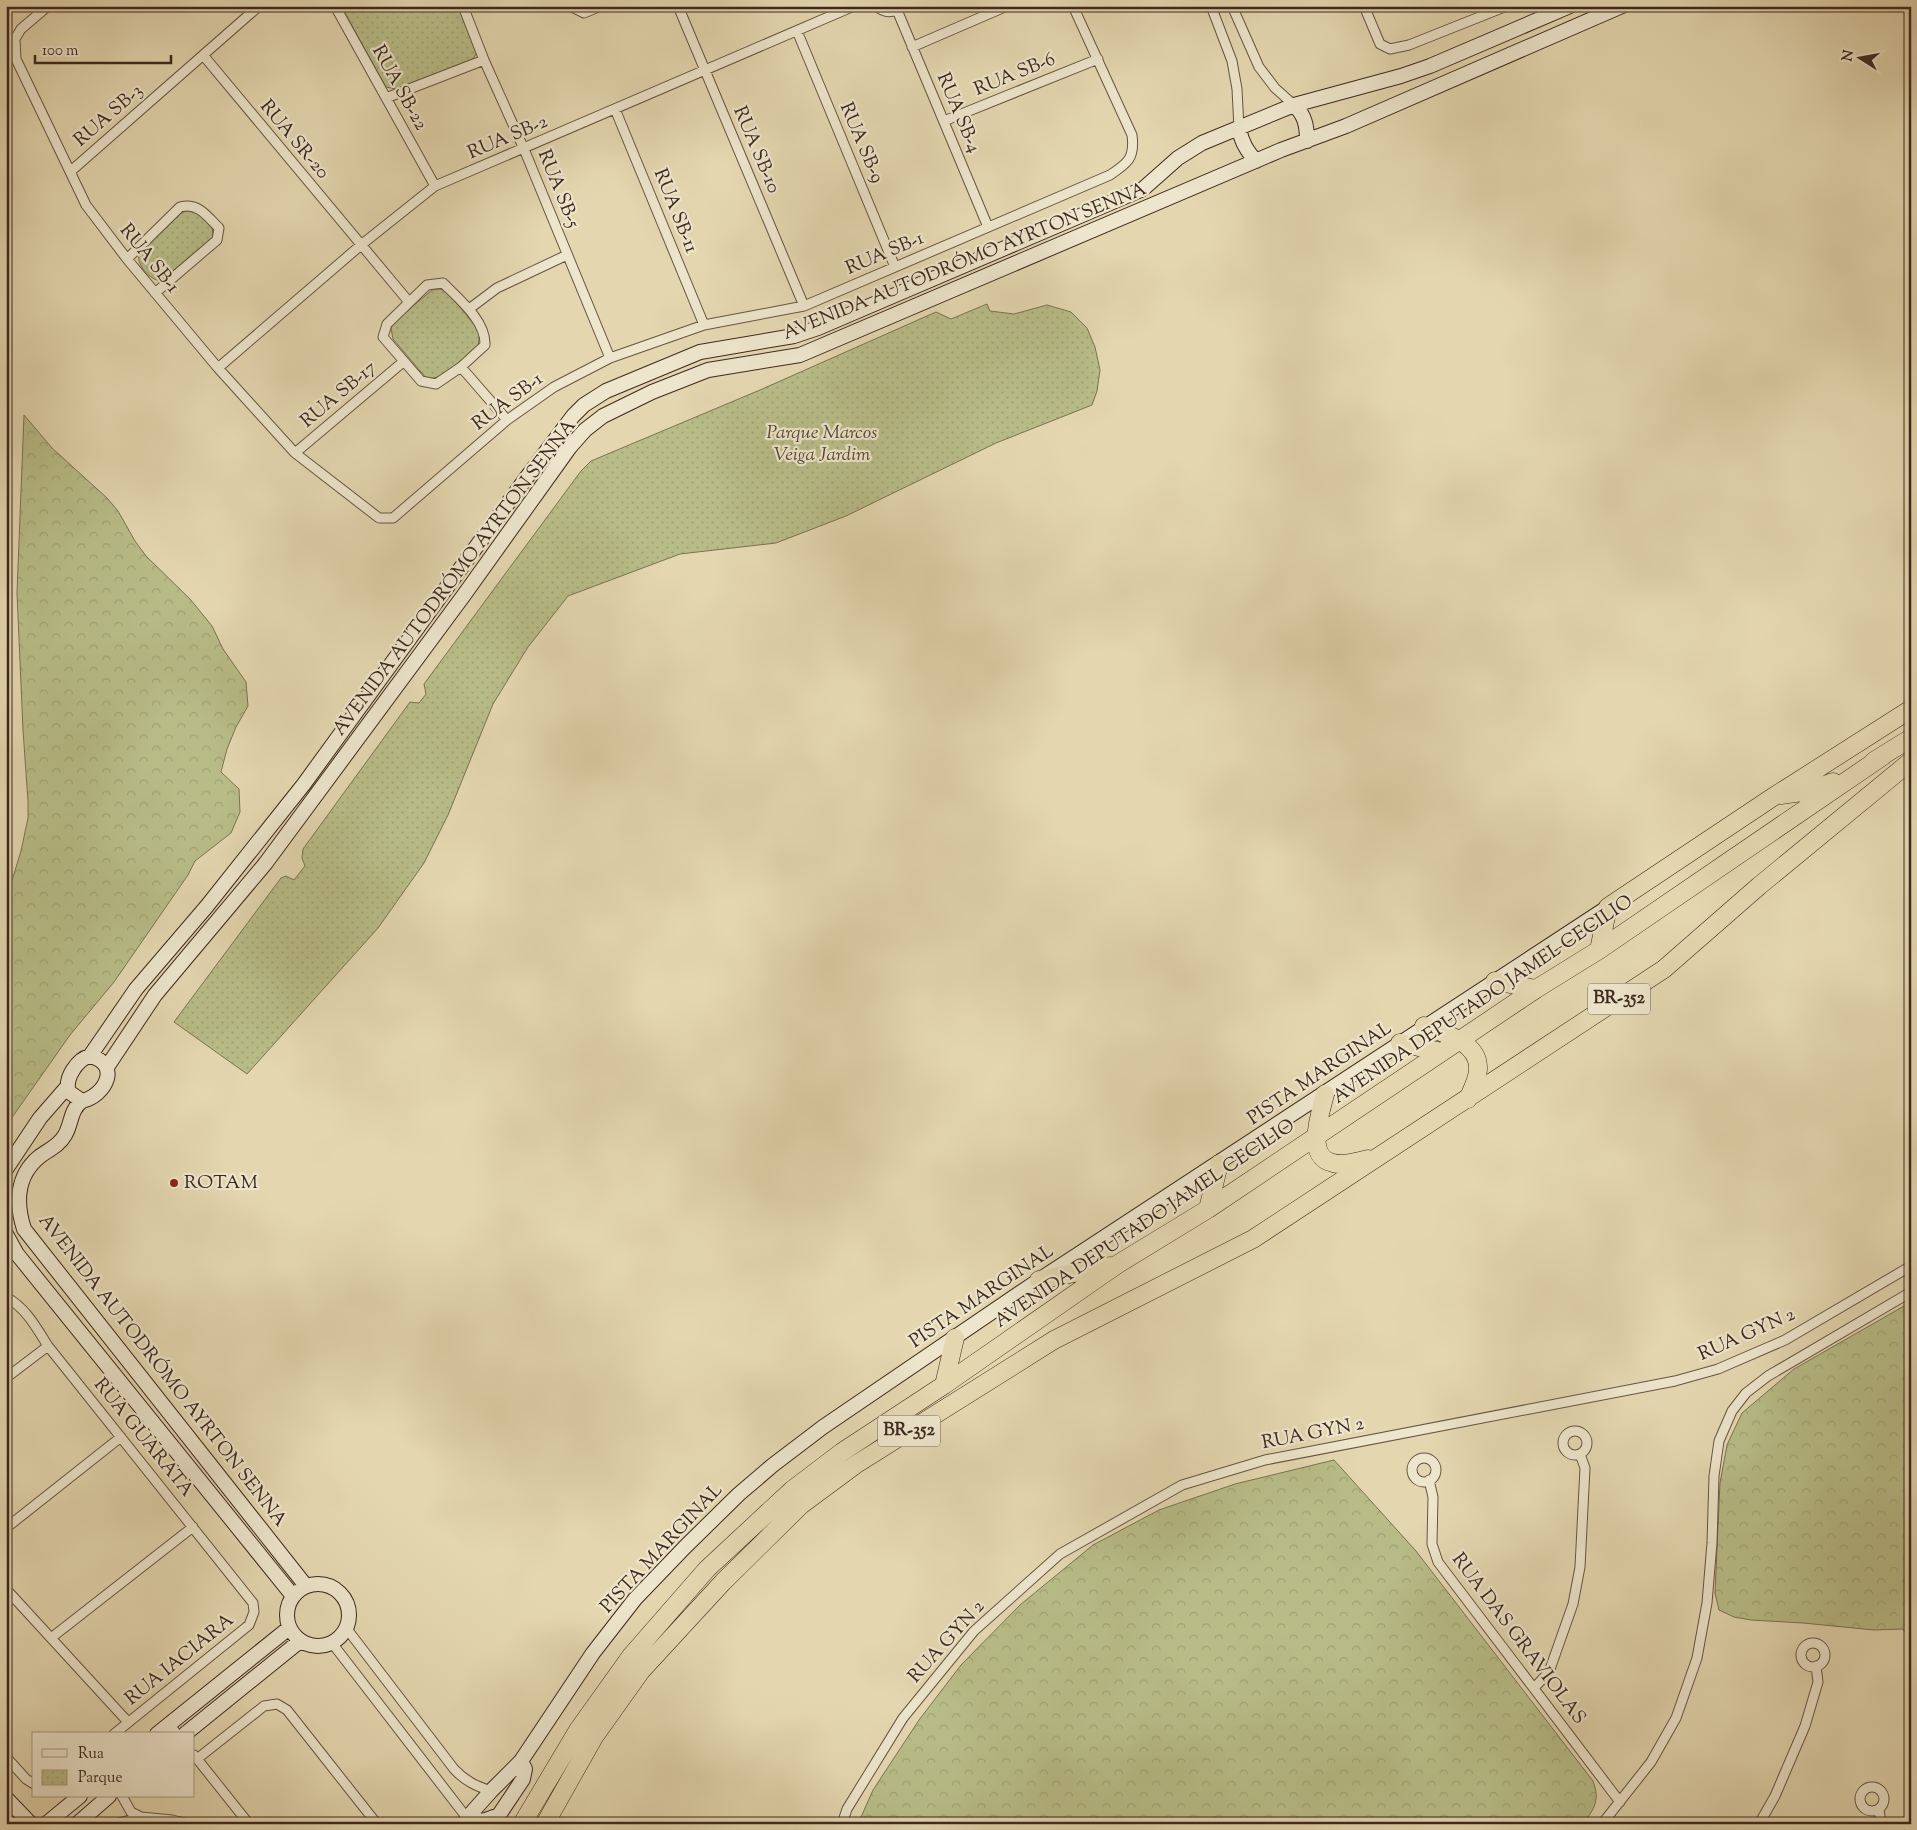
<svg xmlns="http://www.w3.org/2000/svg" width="1917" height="1830" font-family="'Sorts Mill Goudy',serif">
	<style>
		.forest { fill: url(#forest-crowns); stroke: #7a7254 }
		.park { fill: url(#park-dots); stroke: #7a7254 }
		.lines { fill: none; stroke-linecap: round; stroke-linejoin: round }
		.street-casing { stroke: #675443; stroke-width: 11 }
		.secondary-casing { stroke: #3d281f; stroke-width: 16 }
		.highway-casing { stroke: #3d281f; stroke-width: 19 }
		.street { stroke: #ede5cc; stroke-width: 9 }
		.secondary { stroke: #ede5cc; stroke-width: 14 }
		.highway { stroke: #e4d7b0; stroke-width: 18 }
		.poi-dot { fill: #8f2418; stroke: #ede5cc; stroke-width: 2 }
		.labels { text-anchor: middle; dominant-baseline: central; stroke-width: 4.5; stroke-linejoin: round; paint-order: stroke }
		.shield { fill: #ede5cc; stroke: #726153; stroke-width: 1 }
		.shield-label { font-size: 18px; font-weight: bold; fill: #3d281f }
		.street-label { font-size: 19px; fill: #3d281f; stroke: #ede5cc }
		.park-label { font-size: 19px; font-style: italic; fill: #564634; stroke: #ede5cc }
		.poi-label { font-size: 19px; fill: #3d281f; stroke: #ede5cc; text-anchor: start }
	</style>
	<defs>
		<pattern id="forest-crowns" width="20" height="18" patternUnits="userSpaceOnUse" patternTransform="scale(1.25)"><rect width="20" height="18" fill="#b8bd88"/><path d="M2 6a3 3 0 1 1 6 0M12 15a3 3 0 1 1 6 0" fill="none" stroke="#9fa275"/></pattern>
		<pattern id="park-dots" width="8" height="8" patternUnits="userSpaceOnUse" patternTransform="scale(1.25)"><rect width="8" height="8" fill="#b8bd88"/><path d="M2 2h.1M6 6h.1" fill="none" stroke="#9fa275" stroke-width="1.8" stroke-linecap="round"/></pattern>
	</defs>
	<rect width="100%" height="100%" fill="#e4d7b0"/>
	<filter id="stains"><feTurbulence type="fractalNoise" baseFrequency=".004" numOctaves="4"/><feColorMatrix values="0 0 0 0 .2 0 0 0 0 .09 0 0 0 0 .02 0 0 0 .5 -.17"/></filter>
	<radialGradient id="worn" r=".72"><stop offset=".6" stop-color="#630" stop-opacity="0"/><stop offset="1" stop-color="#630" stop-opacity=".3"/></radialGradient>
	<!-- forest -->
	<path class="forest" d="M24 415 52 448 107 498 118 511 135 541 146 556 190 599 212 626 223 649 246 682 248 706 236 727 227 749 221 772 239 789 240 812 231 833 195 861 188 875 114 982 70 1035 6 1126V900L21 851 28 818V801L23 730 17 593Z
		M1911 1302V1641L1903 1629 1874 1630 1803 1623 1751 1620 1734 1617 1719 1610 1715 1593 1720 1483 1727 1445 1742 1413 1794 1369Z
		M1334 1460 1416 1551 1593 1781C1600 1800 1595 1808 1583 1824H858L873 1790 919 1720 961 1665 1020 1605 1093 1545 1159 1510 1235 1484Z"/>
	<!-- park -->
	<path class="park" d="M341 6H460L477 52 473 59 396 89 386 87Z
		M186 211 199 212 212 226 213 237 161 281C150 280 136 265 139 254L180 214Z
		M440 289 447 291 480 332 478 346C465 356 443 382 426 378L393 339 391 329 393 323 432 290Z
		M987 304 990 311 1014 314 1047 305 1071 312 1087 328 1095 347 1100 370 1097 391 1092 405 996 443 846 516 776 543 680 554 568 596 528 647 493 704 448 815 424 863 378 928 247 1074 174 1022 281 878 286 876 294 880 305 866 302 858 303 849 410 702 419 703 426 694 424 684 581 471 591 461 760 390 936 312 951 319Z"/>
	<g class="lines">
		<defs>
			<path id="street" d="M48 6 21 29 15 39 16 59 86 205 127 259 218 368 295 453 379 518H393L507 420 554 387 610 358 704 325 804 306 1110 175C1128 163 1135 158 1132 135L1073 6
				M335 6 435 186
				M463 6 484 60 524 149 610 358
				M570 6 584 13 601 6
				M678 6 804 306
				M876 6C885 14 894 13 903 6
				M1211 6 1232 61 1237 89 1239 129
				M1232 6 1259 67 1275 88 1294 105
				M1364 6 1380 44 1390 49 1409 45 1507 6
				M897 10 988 227
				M797 31 895 267
				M912 47 1007 6
				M203 55 409 302
				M386 98 484 60
				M615 109 704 325
				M944 121 1098 59
				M71 171 259 6
				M127 259 180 207C198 202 207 216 219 228L217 240 155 293
				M443 283C459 299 486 321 485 345L461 367 436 384 421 381 383 337 387 324 427 285Z
				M469 309 497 288 567 255
				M461 367 507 420
				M218 368 361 245 435 186 854 6
				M295 453 403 362
				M6 1297C26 1308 36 1327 48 1346L253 1603 254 1612 249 1625 114 1734
				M6 1378 48 1346
				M1563 1443a12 12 0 1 1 24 0a12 12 0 1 1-24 0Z
				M1412 1470a12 12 0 1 1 24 0a12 12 0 1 1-24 0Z
				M1429 1480 1433 1497 1432 1544 1438 1562 1620 1802
				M6 1528 121 1437
				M6 1589 128 1722
				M347 1629 454 1769C465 1781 476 1786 491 1791
				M51 1638 193 1527
				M332 1643 467 1818
				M1801 1655a12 12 0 1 1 24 0a12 12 0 1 1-24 0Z
				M1534 1688 1549 1672 1573 1604 1580 1567 1585 1468 1580 1454
				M169 1724 177 1734
				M194 1755 249 1824
				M6 1757 26 1779 34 1784
				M197 1759 264 1706 277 1704 287 1710 377 1824
				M1860 1799a12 12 0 1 1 24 0a12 12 0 1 1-24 0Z
				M122 1796 131 1812 141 1817
				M1879 1809 1881 1824
				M115 1824 141 1817 172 1820 189 1824
				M842 1824 847 1809 903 1718 974 1631 1060 1554 1182 1485 1265 1460 1675 1381 1718 1369 1785 1340 1911 1266
				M1602 1824 1651 1762 1676 1718 1697 1658 1707 1603 1712 1543 1714 1476 1719 1441 1732 1411 1746 1393 1768 1376 1911 1292
				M1759 1824 1775 1796 1805 1726 1818 1682 1816 1666"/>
			<path id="secondary" d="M1294 105C1305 115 1307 126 1307 141
				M1239 129C1242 143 1247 151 1256 161
				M90 1056 136 989 207 906 304 784 524 481 573 416 584 405 606 391 700 352 794 336 818 328 1143 189 1178 158 1202 143 1294 105 1401 76 1430 66 1570 6
				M90 1056C122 1064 105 1096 82 1101L69 1092C64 1079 77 1059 90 1056Z
				M107 1067 155 995 265 864 285 837 464 595 570 447 585 430 603 416 652 392 708 370 800 355 1281 150 1346 126 1622 6
				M82 1101C70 1110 72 1123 65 1135 59 1146 48 1150 39 1157 16 1176 16 1204 24 1229L306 1586
				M6 1169 40 1118 67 1087
				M6 1234 17 1254 293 1596
				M287 1615a31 31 0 1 1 62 0a31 31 0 1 1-62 0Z
				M157 1734 289 1628
				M185 1734 300 1641
				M6 1798 31 1824
				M467 1818 483 1821 499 1815 523 1779 525 1769 521 1761
				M6 1823 7 1824
				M46 1824 80 1796
				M77 1824 109 1796
				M464 1824 467 1818 491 1791 521 1761 593 1653 635 1599 685 1547 739 1494 773 1465 823 1427 1039 1280 1608 907"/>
			<path id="highway" d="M1874 761 1911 738
				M1781 795 1809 791 1833 782
				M1599 950 1608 907 1773 797 1911 709
				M1495 981 1536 989
				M1424 1026C1444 1033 1479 1042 1478 1069 1478 1079 1472 1090 1468 1099
				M1400 1043 1442 1052
				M1325 1094C1321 1112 1304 1157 1333 1163 1344 1166 1358 1161 1368 1159
				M1208 1209 1219 1164
				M1039 1280 1110 1266
				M944 1385 955 1338
				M522 1824 578 1730 631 1656 707 1569 792 1490 842 1452 944 1385 1118 1264 1208 1209 1536 989 1599 950 1883 756
				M545 1824 594 1737 641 1671 723 1582 801 1505 855 1465 1054 1340 1253 1239 1664 969 1759 886 1911 761"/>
		</defs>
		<!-- street casing -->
		<use href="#street" class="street-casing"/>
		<!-- secondary casing -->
		<use href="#secondary" class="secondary-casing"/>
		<!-- highway casing -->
		<use href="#highway" class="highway-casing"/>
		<!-- street -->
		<use href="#street" class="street"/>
		<!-- secondary -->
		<use href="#secondary" class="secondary"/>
		<!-- highway -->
		<use href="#highway" class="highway"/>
	</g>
	<!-- markers -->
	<circle class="poi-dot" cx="174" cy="1183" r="5"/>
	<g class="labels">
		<!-- shield labels -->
		<g class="shield">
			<rect x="1588" y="983.5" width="62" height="31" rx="4"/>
			<rect x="878" y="1415.5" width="62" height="31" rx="4"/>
		</g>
		<g class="shield-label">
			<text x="1619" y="999">BR-352</text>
			<text x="909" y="1431">BR-352</text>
		</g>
		<!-- street labels -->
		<g class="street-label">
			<text transform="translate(1015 75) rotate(-22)">RUA SB-6</text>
			<text transform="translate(399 88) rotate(61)">RUA SB-22</text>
			<text transform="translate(958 113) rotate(67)">RUA SB-4</text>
			<text transform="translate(109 116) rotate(-41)">RUA SB-3</text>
			<text transform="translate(508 138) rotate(-23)">RUA SB-2</text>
			<text transform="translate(294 140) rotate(50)">RUA SR-20</text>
			<text transform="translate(861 143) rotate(67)">RUA SB-9</text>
			<text transform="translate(756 150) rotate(67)">RUA SB-10</text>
			<text transform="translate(558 189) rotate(68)">RUA SB-5</text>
			<text transform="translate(675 211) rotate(68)">RUA SB-11</text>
			<text transform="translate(885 254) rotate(-23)">RUA SB-1</text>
			<text transform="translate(149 259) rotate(51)">RUA SB-1</text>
			<text transform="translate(965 262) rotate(-22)">AVENIDA AUTODRÓMO AYRTON SENNA</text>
			<text transform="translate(339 395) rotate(-40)">RUA SB-17</text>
			<text transform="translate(508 402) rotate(-37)">RUA SB-1</text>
			<text transform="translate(455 578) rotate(-53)">AVENIDA AUTODRÓMO AYRTON SENNA</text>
			<text transform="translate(1483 1000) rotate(-34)">AVENIDA DEPUTADO JAMEL CECILIO</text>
			<text transform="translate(1320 1074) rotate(-34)">PISTA MARGINAL</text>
			<text transform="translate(1145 1224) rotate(-34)">AVENIDA DEPUTADO JAMEL CECILIO</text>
			<text transform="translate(982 1297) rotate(-34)">PISTA MARGINAL</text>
			<text transform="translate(1747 1335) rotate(-24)">RUA GYN 2</text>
			<text transform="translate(162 1371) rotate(52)">AVENIDA AUTODRÓMO AYRTON SENNA</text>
			<text transform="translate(1313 1434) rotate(-11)">RUA GYN 2</text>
			<text transform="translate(143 1438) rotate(51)">RUA GUARATA</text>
			<text transform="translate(662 1549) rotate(-47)">PISTA MARGINAL</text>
			<text transform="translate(1518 1639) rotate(53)">RUA DAS GRAVIOLAS</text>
			<text transform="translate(947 1642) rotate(-48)">RUA GYN 2</text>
			<text transform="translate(180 1660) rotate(-39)">RUA IACIARA</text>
		</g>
		<!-- park labels -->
		<g class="park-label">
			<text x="822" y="433">Parque Marcos<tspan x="822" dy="22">Veiga Jardim</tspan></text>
		</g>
		<!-- poi labels -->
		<g class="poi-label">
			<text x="184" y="1183">ROTAM</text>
		</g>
	</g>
	<!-- margin -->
	<rect width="1917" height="1830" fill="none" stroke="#e4d7b0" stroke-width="25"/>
	<rect x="8" y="8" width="1902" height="1815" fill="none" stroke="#3d281f" stroke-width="2.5"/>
	<rect x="12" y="12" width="1892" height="1805" fill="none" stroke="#3d281f"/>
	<!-- legend -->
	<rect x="32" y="1732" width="162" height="65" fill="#ede5cc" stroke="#a79987"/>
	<rect x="42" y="1749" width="25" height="8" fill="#ede5cc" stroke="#a79987"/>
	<text x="78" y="1758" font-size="15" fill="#3d281f">Rua</text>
	<rect x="42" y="1770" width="25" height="15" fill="url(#park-dots)" stroke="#a79987"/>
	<text x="78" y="1782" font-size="15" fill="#3d281f">Parque</text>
	<!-- north arrow -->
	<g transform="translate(1860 58) rotate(281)" stroke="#ede5cc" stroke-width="4" paint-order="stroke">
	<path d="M0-4L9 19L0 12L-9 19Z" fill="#3d281f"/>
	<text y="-8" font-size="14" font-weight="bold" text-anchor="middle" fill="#3d281f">N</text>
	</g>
	<!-- scale -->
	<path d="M35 55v8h136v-8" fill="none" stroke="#3d281f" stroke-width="2.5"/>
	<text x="42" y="55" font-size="15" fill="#3d281f" stroke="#ede5cc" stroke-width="4" paint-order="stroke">100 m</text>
	<rect width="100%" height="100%" filter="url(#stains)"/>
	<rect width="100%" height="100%" fill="url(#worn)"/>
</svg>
